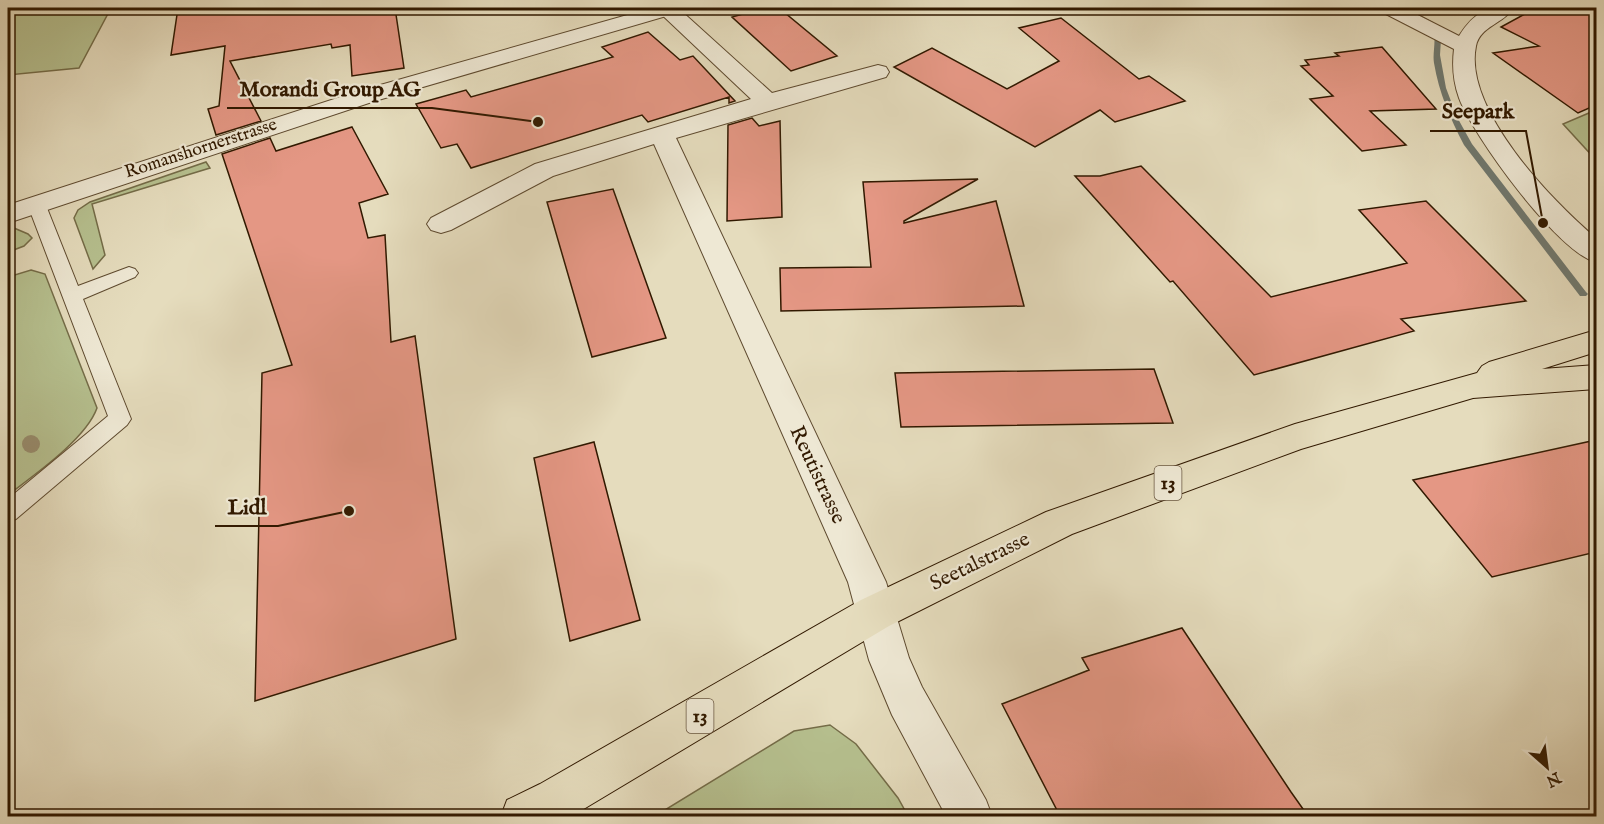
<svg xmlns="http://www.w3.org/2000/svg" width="1604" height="824" font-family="'IM FELL English',serif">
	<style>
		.green { fill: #b6c08f; stroke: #746c48; stroke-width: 1.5 }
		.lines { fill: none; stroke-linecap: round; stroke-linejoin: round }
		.stream { fill: #707970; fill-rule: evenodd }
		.building { fill: #e49784; stroke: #311900; stroke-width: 1.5 }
		.service-casing { stroke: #5e4a2f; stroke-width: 2 }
		.minor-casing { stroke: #5e4a2f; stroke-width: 2 }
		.tertiary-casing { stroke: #5e4a2f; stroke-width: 2 }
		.primary-casing { stroke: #311900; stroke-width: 2 }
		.service { fill: #eee8d4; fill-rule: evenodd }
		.minor { fill: #eee8d4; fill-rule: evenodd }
		.tertiary { fill: #eee8d4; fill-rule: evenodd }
		.primary { fill: #e5dcbd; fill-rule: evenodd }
		.tree { fill: #988c6d }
		.labels { text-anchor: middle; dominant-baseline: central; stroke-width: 4.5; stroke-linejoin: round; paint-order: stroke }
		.far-street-label { font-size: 18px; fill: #311900; stroke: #eee8d4 }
		.shield { fill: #eee8d4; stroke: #6a5740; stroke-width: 1.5 }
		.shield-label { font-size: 20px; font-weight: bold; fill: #311900 }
		.street-label { font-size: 21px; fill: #311900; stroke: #eee8d4 }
		.leader { fill: none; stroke: #311900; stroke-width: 2 }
		.callout-dot { fill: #311900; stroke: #eee8d4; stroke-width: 2 }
		.callout-label { font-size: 22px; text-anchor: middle; font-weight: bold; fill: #311900; stroke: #eee8d4; stroke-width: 4.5; stroke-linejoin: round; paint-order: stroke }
	</style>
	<rect width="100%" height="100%" fill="#e5dcbd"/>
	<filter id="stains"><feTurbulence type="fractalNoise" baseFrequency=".00333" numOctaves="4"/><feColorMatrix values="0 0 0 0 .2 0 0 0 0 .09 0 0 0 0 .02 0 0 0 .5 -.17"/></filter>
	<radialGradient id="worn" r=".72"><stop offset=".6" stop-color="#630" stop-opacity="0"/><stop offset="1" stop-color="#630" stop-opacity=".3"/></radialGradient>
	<!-- green -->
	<path class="green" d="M8 8H111L79 68 8 75Z
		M1596 110V160L1563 124Z
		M206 162 210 168 92 204 105 255 93 269 74 218 78 210 90 202Z
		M14 228 28 234 32 238 24 246 11 251 8 244V231Z
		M31 270 45 274 97 408C86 439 34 475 8 495V277Z
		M830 725 856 744 898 798 908 816H655L794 731Z"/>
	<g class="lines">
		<!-- stream -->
		<path class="stream" d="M1400 8H1407L1433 22 1439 28 1441 39 1440 55 1446 88 1457 117 1472 144 1586 292 1588 294 1586 296H1580L1464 145C1450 118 1439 93 1434 63 1432 52 1438 36 1431 27 1424 18 1408 15 1400 8Z"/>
	</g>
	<!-- building -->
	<path class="building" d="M178 8H395L404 68 352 76 350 45 332 48 331 44 230 61 261 121 216 135 208 109 219 106 225 46 171 55Z
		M765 8H779L837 56 791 71 732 17Z
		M1536 8H1596V105L1578 113 1493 53 1539 46 1501 27Z
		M1061 18 1139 79 1149 76 1185 101 1115 122 1100 110 1035 147 894 67 932 48 1007 89 1059 61 1019 28Z
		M648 32 680 60 693 56 735 101 729 103V97L648 122 642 115 471 168 457 144 441 148 416 104 466 90 471 97 613 57 602 47Z
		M1382 47 1436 109 1370 111 1406 145 1362 151 1310 99 1333 96 1301 66 1309 65 1305 60 1339 56 1335 53Z
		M752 118 759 126 780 121 782 217 727 221 728 125Z
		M352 127 388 194 359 203 368 238 385 235 391 342 415 336 456 639 255 701 262 373 292 365 222 154 270 138 276 151Z
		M1141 166 1271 297 1407 263 1359 210 1426 201 1526 301 1401 319 1414 331 1254 375 1173 281 1170 282 1075 176H1100Z
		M978 179 904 221V223L996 201 1024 306 781 311 780 268 871 267 863 182Z
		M613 189 666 338 592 357 547 202Z
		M1154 369 1173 423 901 427 895 373Z
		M1596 440V552L1492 577 1413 480Z
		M594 442 640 620 570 641 534 458Z
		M1182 628 1291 792 1308 816H1060L1002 704 1089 670 1082 658Z"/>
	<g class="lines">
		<defs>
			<path id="service" d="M36 198 42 199 45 203 78 286 129 267 135 269 138 273 135 277 83 299 131 419 127 425 16 519 8 522V499L108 416 27 203 30 199Z"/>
			<path id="minor" d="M658 8H678L772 93 878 65 886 67 889 72 886 77 676 138 886 582 909 658 922 687 986 800 992 816H946L892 715 869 660 848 582 654 144 553 176 451 230 441 233 431 230 427 224 431 218 535 164 751 99 660 13Z
				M1379 8H1404L1459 36C1475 11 1485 8 1513 8 1505 23 1480 26 1476 46 1463 109 1552 201 1596 238V262C1559 254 1473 136 1459 98 1453 81 1452 66 1454 49L1382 12Z"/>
			<path id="tertiary" d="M652 8H683L680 12 375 101 8 223V205L359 91Z"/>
			<path id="primary" d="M1596 330V352L1542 369 1596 365V389L1473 398 1301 449 1072 534 889 626 572 816H501L507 800 540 784 861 600 1046 512 1295 424 1477 373 1482 366 1489 362Z"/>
		</defs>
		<!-- service casing -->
		<use href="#service" class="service-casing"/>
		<!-- minor casing -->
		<use href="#minor" class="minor-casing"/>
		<!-- tertiary casing -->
		<use href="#tertiary" class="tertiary-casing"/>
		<!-- primary casing -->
		<use href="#primary" class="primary-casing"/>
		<!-- service -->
		<use href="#service" class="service"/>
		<!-- minor -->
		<use href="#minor" class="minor"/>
		<!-- tertiary -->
		<use href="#tertiary" class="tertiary"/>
		<!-- primary -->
		<use href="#primary" class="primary"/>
	</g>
	<!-- trees -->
	<circle class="tree" cx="31" cy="444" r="9"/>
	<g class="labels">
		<!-- far-street labels -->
		<g class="far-street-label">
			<text transform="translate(201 149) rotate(-18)">Romanshornerstrasse</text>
		</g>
		<!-- shield labels -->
		<g class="shield">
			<rect x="1154.5" y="466" width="27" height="34" rx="4.5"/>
			<rect x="686.5" y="699" width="27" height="34" rx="4.5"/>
		</g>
		<g class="shield-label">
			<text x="1168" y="483">13</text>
			<text x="700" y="716">13</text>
		</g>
		<!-- street labels -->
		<g class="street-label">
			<text transform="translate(817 475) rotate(65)">Reutistrasse</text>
			<text transform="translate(980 562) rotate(-26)">Seetalstrasse</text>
		</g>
	</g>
	<!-- callouts -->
	<path class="leader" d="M538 122L432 108H227M1543 223L1526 131H1430M349 511L278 526H215"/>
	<g class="callout-dot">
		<circle cx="538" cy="122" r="6"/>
		<circle cx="1543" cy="223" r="6"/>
		<circle cx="349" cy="511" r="6"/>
	</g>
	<g class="callout-label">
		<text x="330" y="96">Morandi Group AG</text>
		<text x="1478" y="118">Seepark</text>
		<text x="247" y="514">Lidl</text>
	</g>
	<!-- margin -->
	<rect width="1604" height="824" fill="none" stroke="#e5dcbd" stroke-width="30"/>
	<rect x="9" y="9" width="1586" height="806" fill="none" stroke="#311900" stroke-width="3"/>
	<rect x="15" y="15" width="1574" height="794" fill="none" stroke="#311900" stroke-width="1.5"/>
	<!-- north arrow -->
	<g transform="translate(1547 767) rotate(152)" stroke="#eee8d4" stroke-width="4.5" paint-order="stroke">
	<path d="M0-4.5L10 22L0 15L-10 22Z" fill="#311900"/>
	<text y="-9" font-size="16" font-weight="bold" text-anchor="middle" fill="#311900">N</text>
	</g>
	<rect width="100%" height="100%" filter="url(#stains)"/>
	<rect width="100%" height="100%" fill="url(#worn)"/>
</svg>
